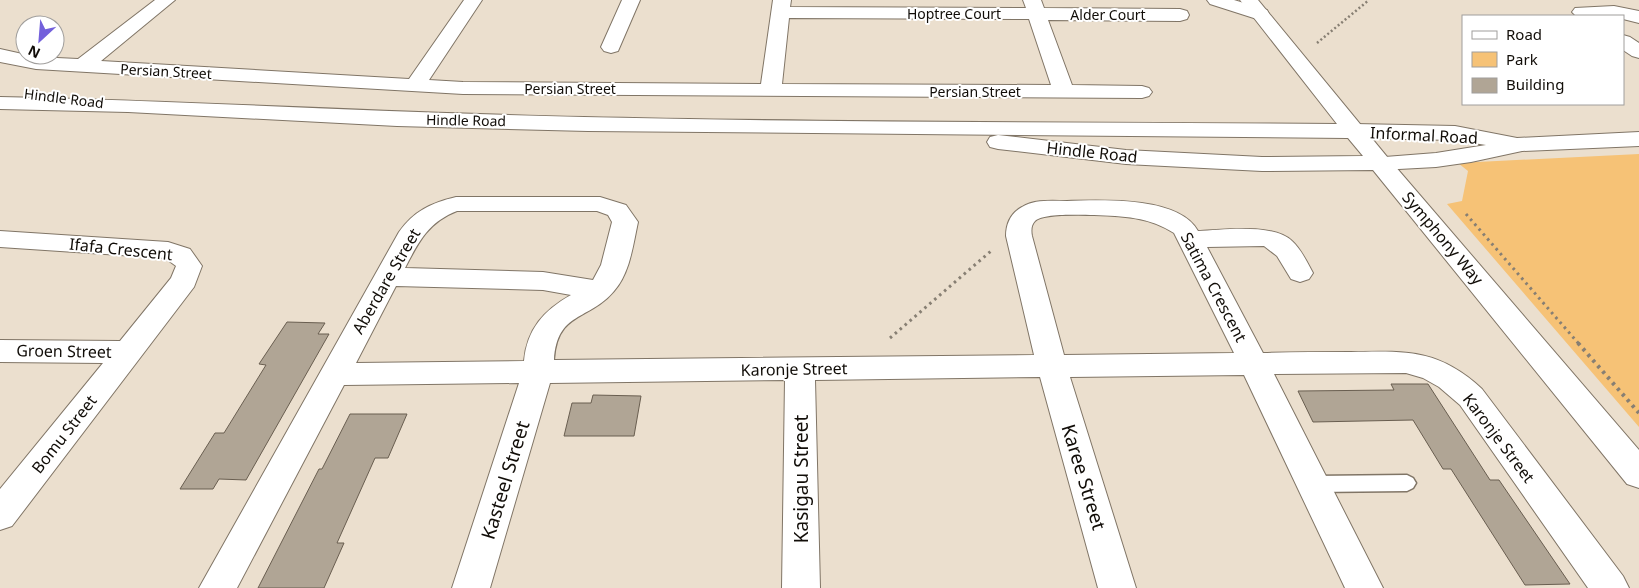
<svg xmlns="http://www.w3.org/2000/svg" width="1639" height="588" font-family="'Noto Sans',sans-serif">
	<style>
		.green { fill: #f6c276 }
		.building { fill: #b0a595; stroke: #695e50 }
		.lines { fill: none; stroke-linecap: round; stroke-linejoin: round }
		.lane-casing { stroke: #807566; stroke-width: 3 }
		.street-casing { stroke: #807566; stroke-width: 2 }
		.secondary-casing { stroke: #807566; stroke-width: 2 }
		.path-far2 { stroke: #877f73; stroke-width: 2.5; stroke-dasharray: 2 2.5; stroke-linecap: butt }
		.path-far1 { stroke: #877f73; stroke-width: 3; stroke-dasharray: 2.5 4; stroke-linecap: butt }
		.path { stroke: #877f73; stroke-width: 4; stroke-dasharray: 3 4.5; stroke-linecap: butt }
		.lane { fill: #fff; fill-rule: evenodd }
		.street { fill: #fff; fill-rule: evenodd }
		.secondary { fill: #fff; fill-rule: evenodd }
		.labels { text-anchor: middle; dominant-baseline: central; stroke-width: 4; stroke-linejoin: round; paint-order: stroke }
		.far-street-label { font-size: 14px; fill: #110d08; stroke: #fff }
		.street-label { font-size: 16px; fill: #110d08; stroke: #fff }
		.near-street-label { font-size: 19px; fill: #110d08; stroke: #fff }
	</style>
	<rect width="100%" height="100%" fill="#ebdfce"/>
	<!-- green -->
	<path class="green" d="M1639 154V427L1447 204 1462 201 1468 171 1458 163Z"/>
	<!-- building -->
	<path class="building" d="M287 322 325 323 318 334H329L246 480 219 479 213 489H180L215 433H224L266 365 259 364Z
		M1391 384H1428L1490 480H1499L1570 584 1525 585 1451 469H1443L1413 420 1313 422 1298 391 1394 390Z
		M593 395 641 396 634 436H564L572 403H591Z
		M350 414H407L388 458H375L337 543H344L324 588H258L319 469H322Z"/>
	<g class="lines">
		<defs>
			<path id="lane" d="M1407 475 1413 478 1416 483 1413 488 1407 491 1314 492 1308 489 1305 484 1308 479 1314 476Z"/>
			<path id="street" d="M155 0H175L101 61 409 79 464 0H482L429 80 463 82 761 84 773 0H791L790 7 1026 8 1023 0H1041L1044 8 1180 9 1187 11 1189 15 1187 19 1180 21 1048 20 1072 85 1142 86 1149 88 1152 92 1149 96 1142 98 463 94 36 69 0 62V49L36 57 78 59ZM789 18 1029 19 1051 85 782 84Z
				M622 0H640L618 51 611 53 604 51 601 47Z
				M1207 0H1234L1267 10 1269 14 1267 18 1260 20 1210 4Z
				M1614 6 1639 11V23L1623 19V16H1576L1572 12 1575 8Z
				M1623 35 1630 37 1639 43V58L1632 56 1623 50Z
				M1355 124 1455 126 1517 138 1639 132V146L1522 151 1471 162 1436 167 1380 170 1372 168 1368 163 1372 158 1436 153 1486 145 1455 140 1355 138 1347 136 1344 131 1347 126Z
				M456 197H600L626 205 638 222C633 245 630 273 614 291 589 321 557 311 554 360L1034 355 1006 236C1006 224 1011 213 1022 207 1035 199 1052 201 1067 201 1101 200 1179 196 1198 231 1223 230 1273 223 1292 241 1301 249 1307 262 1313 273L1309 279 1300 282 1291 279 1277 256 1264 246 1207 247 1263 353C1292 352 1321 352 1351 352 1406 351 1439 349 1482 389L1623 576 1629 588H1588L1460 405 1439 387 1423 378 1406 373 1274 374 1383 588H1345L1244 375 1070 377 1136 588H1098L1040 377 815 380 820 588H782L785 380 550 383 490 588H452L519 383 344 385 237 588H199L399 232C414 211 431 203 456 197ZM457 211H597L608 215 612 222 601 265 593 280 543 272 405 268C418 243 428 222 457 211ZM1094 215C1123 216 1149 217 1174 233L1234 353 1064 355 1032 236C1031 231 1031 225 1035 221 1043 213 1081 215 1094 215ZM396 286 543 290 571 295C544 310 527 329 524 361L356 363Z
				M0 231 168 242 190 249 202 266 194 287 12 526 0 530V489L103 363 0 362V340L120 341 171 278 176 266 165 258 0 247Z"/>
			<path id="secondary" d="M1240 0H1258L1388 158 1639 450V488L1627 484 1373 170 1262 171 1126 164 998 149 990 147 987 142 990 137 998 135 1126 150 1262 157 1363 156 1348 138 588 131 397 126 128 112 0 109V97C195 101 390 113 584 117 835 123 1086 122 1337 124Z"/>
		</defs>
		<!-- lane casing -->
		<use href="#lane" class="lane-casing"/>
		<!-- street casing -->
		<use href="#street" class="street-casing"/>
		<!-- secondary casing -->
		<use href="#secondary" class="secondary-casing"/>
		<!-- path-far2 -->
		<path class="path-far2" d="M1317 43 1369 0"/>
		<!-- path-far1 -->
		<path class="path-far1" d="M1466 214 1579 344
			M890 338 991 251"/>
		<!-- path -->
		<path class="path" d="M1578 343 1639 413"/>
		<!-- lane -->
		<use href="#lane" class="lane"/>
		<!-- street -->
		<use href="#street" class="street"/>
		<!-- secondary -->
		<use href="#secondary" class="secondary"/>
	</g>
	<g class="labels">
		<!-- far-street labels -->
		<g class="far-street-label">
			<text x="954" y="13">Hoptree Court</text>
			<text x="1108" y="14">Alder Court</text>
			<text transform="translate(166 71) rotate(3)">Persian Street</text>
			<text x="570" y="88">Persian Street</text>
			<text x="975" y="91">Persian Street</text>
			<text transform="translate(64 98) rotate(7)">Hindle Road</text>
			<text transform="translate(466 120) rotate(1)">Hindle Road</text>
		</g>
		<!-- street labels -->
		<g class="street-label">
			<text transform="translate(1424 135) rotate(3)">Informal Road</text>
			<text transform="translate(1092 152) rotate(6)">Hindle Road</text>
			<text transform="translate(1443 238) rotate(50)">Symphony Way</text>
			<text transform="translate(121 249) rotate(6)">Ifafa Crescent</text>
			<text transform="translate(386 281) rotate(-60)">Aberdare Street</text>
			<text transform="translate(1214 287) rotate(62)">Satima Crescent</text>
			<text transform="translate(64 351) rotate(1)">Groen Street</text>
			<text transform="translate(794 369) rotate(-1)">Karonje Street</text>
			<text transform="translate(64 434) rotate(-52)">Bomu Street</text>
			<text transform="translate(1499 438) rotate(53)">Karonje Street</text>
		</g>
		<!-- near-street labels -->
		<g class="near-street-label">
			<text transform="translate(1084 477) rotate(73)">Karee Street</text>
			<text transform="translate(801 479) rotate(-90)">Kasigau Street</text>
			<text transform="translate(505 480) rotate(-73)">Kasteel Street</text>
		</g>
	</g>
	<!-- legend -->
	<rect x="1462" y="15" width="162" height="90" fill="#ffffff" stroke="#a09e9c"/>
	<rect x="1472" y="31" width="25" height="8" fill="#ffffff" stroke="#a09e9c"/>
	<text x="1506" y="40" font-size="15" fill="#110d08">Road</text>
	<rect x="1472" y="52" width="25" height="15" fill="#f6c276" stroke="#a09e9c"/>
	<text x="1506" y="65" font-size="15" fill="#110d08">Park</text>
	<rect x="1472" y="78" width="25" height="15" fill="#b0a595" stroke="#a09e9c"/>
	<text x="1506" y="90" font-size="15" fill="#110d08">Building</text>
	<!-- north arrow -->
	<g transform="translate(40 40) rotate(206)"><circle r="24" fill="#ffffff" stroke="#a09e9c"/>
	<path d="M0-4L9 19L0 12L-9 19Z" fill="#7360db"/>
	<text y="-8" font-size="14" font-weight="bold" text-anchor="middle" fill="#110d08">N</text>
	</g>
</svg>
